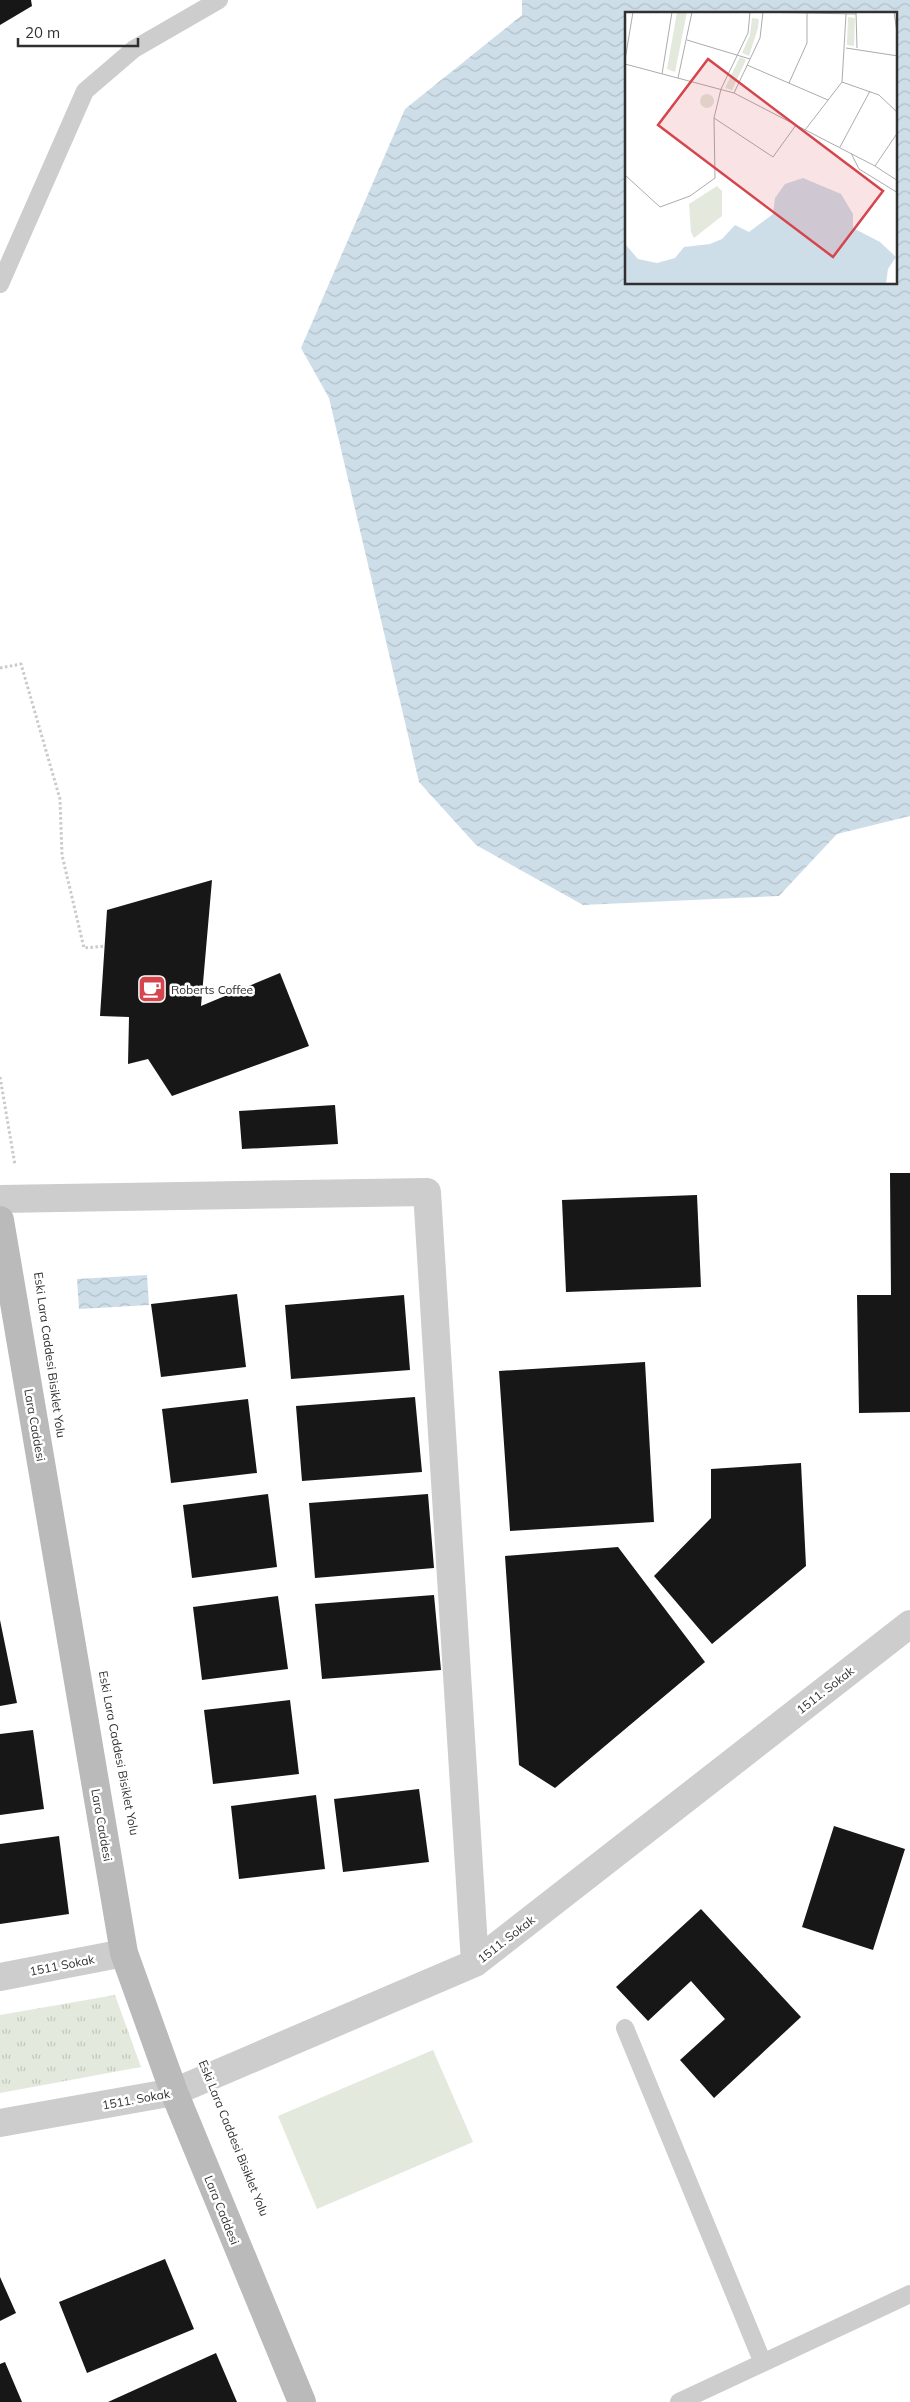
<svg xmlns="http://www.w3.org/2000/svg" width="910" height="2402" font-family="Mulish,sans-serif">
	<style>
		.grass { fill: url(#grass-tufts) }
		.pitch { fill: #e3e9dd }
		.water { fill: url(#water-waves); fill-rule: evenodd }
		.building { fill: #171717 }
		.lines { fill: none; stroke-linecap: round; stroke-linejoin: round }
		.path { stroke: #cacaca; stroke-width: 3; stroke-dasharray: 2.5 2.5; stroke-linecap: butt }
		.lane { stroke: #cdcdcd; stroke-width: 18 }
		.street { stroke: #cdcdcd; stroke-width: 28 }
		.secondary { stroke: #bababa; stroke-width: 28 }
		.labels { text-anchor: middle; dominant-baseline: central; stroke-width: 5; stroke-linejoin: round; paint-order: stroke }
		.poi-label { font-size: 12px; fill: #303030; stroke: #fff; text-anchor: start }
		.street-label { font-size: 12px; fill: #303030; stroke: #fff }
		.inset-road { fill: none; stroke: #acacac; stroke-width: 1 }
		.view { fill: #d5454d; fill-opacity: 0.15; stroke: #d5454d; stroke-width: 2.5 }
		.inset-edge { fill: none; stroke: #303030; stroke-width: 2.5 }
	</style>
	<defs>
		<pattern id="grass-tufts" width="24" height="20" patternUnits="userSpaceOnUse" patternTransform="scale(1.25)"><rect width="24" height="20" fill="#e3e9dd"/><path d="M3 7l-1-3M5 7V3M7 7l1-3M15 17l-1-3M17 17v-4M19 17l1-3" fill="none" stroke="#c3c8be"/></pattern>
		<pattern id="water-waves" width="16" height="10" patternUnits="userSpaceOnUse" patternTransform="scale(1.25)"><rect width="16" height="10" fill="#cedee9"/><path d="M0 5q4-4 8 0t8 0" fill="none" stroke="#b1bfc8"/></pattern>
	</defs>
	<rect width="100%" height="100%" fill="#fff"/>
	<!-- grass -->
	<path class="grass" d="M115 1995 141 2067 0 2093V2015Z"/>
	<!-- pitch -->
	<path class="pitch" d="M433 2050 473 2142 317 2209 278 2116Z"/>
	<!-- water -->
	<path class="water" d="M522 0H910V816L837 834 779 896 583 905 476 845 419 782 329 398 301 348 405 109 522 15ZM626 14H896V284H626Z
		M147 1275 149 1305 79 1309 77 1279Z"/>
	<!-- building -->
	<path class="building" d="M0 0H31L32 6 0 25Z
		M212 880 201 1006 280 973 309 1046 172 1096 148 1059 128 1064 129 1017 100 1016 107 910Z
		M335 1105 338 1144 242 1149 239 1111Z
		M890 1173H910V1412L859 1413 857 1295H891Z
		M697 1195 701 1287 566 1292 562 1200Z
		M237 1294 246 1367 161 1377 151 1304Z
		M404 1295 410 1370 291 1379 285 1305Z
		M645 1362 654 1522 510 1531 499 1371Z
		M415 1397 422 1472 302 1481 296 1406Z
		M248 1399 257 1473 171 1483 162 1409Z
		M801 1463 806 1566 712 1644 654 1576 711 1518V1469Z
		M268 1494 277 1567 192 1578 183 1505Z
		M428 1494 434 1568 315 1578 309 1503Z
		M618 1547 705 1662 555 1788 519 1765 505 1556Z
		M434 1595 441 1670 322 1679 315 1604Z
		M278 1596 288 1669 202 1680 193 1607Z
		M0 1620 17 1703 0 1706Z
		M290 1700 299 1774 213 1784 204 1710Z
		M33 1730 44 1809 0 1815V1734Z
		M419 1789 429 1862 343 1872 334 1799Z
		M316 1795 325 1869 239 1879 231 1806Z
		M834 1826 905 1849 873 1950 802 1927Z
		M59 1836 69 1914 0 1924V1844Z
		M701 1909 801 2017 714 2098 680 2060 725 2019 691 1981 648 2021 616 1987Z
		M165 2259 194 2329 87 2373 59 2302Z
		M0 2277 16 2313 0 2321Z
		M216 2353 237 2402H108Z
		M5 2362 22 2402H0V2364Z"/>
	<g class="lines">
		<!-- path -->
		<path class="path" d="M0 668 21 664 60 799 62 855 84 948 105 946
			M0 1077 15 1165"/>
		<!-- lane -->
		<path class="lane" d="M0 284 85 91 134 49 219 0
			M625 2028 763 2363
			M679 2402 910 2294"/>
		<!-- street -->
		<path class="street" d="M0 1199 427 1192 475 1963
			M0 1977 124 1953
			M0 2123 174 2092 475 1963 910 1624"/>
		<!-- secondary -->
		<path class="secondary" d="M0 1220 124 1953 174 2092 302 2402"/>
	</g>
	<!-- icons -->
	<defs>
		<symbol id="cafe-square" viewBox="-11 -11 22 22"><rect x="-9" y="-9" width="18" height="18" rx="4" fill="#d5454d" stroke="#fff"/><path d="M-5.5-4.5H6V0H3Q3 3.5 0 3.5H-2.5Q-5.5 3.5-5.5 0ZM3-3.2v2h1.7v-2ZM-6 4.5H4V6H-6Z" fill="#fff"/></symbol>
	</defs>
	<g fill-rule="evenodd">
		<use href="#cafe-square" x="136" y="973" width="32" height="32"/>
	</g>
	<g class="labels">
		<!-- poi labels -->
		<g class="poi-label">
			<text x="171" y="989">Roberts Coffee</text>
		</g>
		<!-- street labels -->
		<g class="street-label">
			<text transform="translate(50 1355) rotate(82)">Eski Lara Caddesi Bisiklet Yolu</text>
			<text transform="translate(35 1425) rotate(80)">Lara Caddesi</text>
			<text transform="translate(825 1690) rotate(-38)">1511. Sokak</text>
			<text transform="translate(119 1753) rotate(79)">Eski Lara Caddesi Bisiklet Yolu</text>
			<text transform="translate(102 1825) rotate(80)">Lara Caddesi</text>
			<text transform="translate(506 1939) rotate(-38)">1511. Sokak</text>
			<text transform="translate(62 1965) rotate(-11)">1511 Sokak</text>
			<text transform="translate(136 2099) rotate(-10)">1511. Sokak</text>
			<text transform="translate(234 2138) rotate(68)">Eski Lara Caddesi Bisiklet Yolu</text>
			<text transform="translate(222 2210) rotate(68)">Lara Caddesi</text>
		</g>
	</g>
	<!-- overview -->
	<g transform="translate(625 12)">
		<rect width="272" height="272" fill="#fff"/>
		<path d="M52 0H62L50 60 42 57ZM223 5 230 6 229 34 222 33ZM127 6 134 7 133 16 124 44 117 41 125 23ZM115 45 121 48 107 78 100 76ZM92 174 97 179V204L69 226 66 220 64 192Z" fill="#e3e9dd"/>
		<path d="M75 89a7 7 0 1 1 14 0a7 7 0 1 1-14 0Z" fill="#e3e9dd"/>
		<path d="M178 166 216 182 228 202V216L255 230 271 245 263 257 261 272H0V232L13 247 32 251 50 246 59 235 85 232 97 227 110 213 124 220 148 202 150 186 160 172Z" fill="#cedee9"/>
		<path class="inset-road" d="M128 0 231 2M231 0 232 36M269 0 273 27M62 28 125 47M221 36 273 44M0 48 8 0M0 52 109 81 250 154 273 169M122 53 203 88M37 62 47 0M53 66 67 0M217 70 254 83 273 101M164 71 182 31V1M109 81 135 26 138 0M89 106 148 145 171 113M180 118 217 70 221 2M215 135 245 79M226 141 234 157 273 181M250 154 273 120M0 163 35 195 65 184 90 166 89 106 96 77 123 21 125 0"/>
		<path class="view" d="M83 47 258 179 208 245 33 113Z"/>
		<rect width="272" height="272" class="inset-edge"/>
	</g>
	<!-- scale -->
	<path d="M18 38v8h120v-8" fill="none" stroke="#303030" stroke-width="2.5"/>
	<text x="25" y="38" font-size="15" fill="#303030" stroke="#ffffff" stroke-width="4" paint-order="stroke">20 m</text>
</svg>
